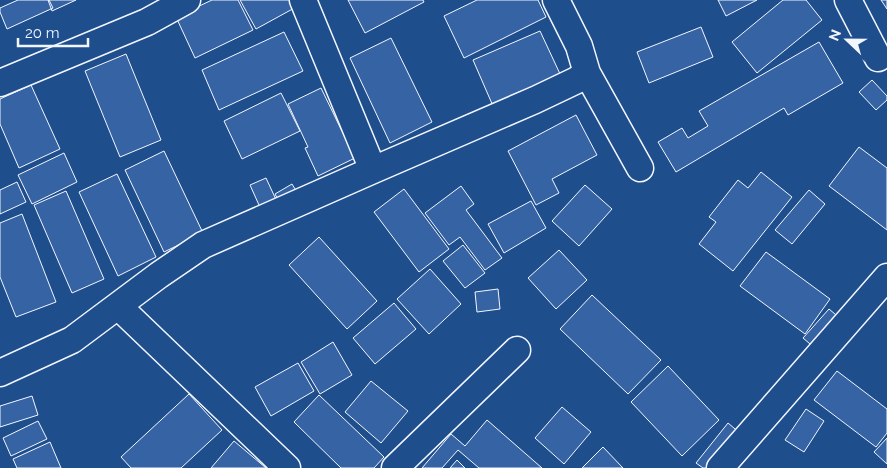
<svg xmlns="http://www.w3.org/2000/svg" width="887" height="468" font-family="Raleway,sans-serif">
	<style>
		.building { fill: #3563a3; stroke: #f2f6ff }
		.lines { fill: none; stroke-linecap: round; stroke-linejoin: round }
		.minor-casing { stroke: #f2f6ff; stroke-width: 29 }
		.minor { stroke: #1f4e8c; stroke-width: 26 }
	</style>
	<rect width="100%" height="100%" fill="#1f4e8c"/>
	<!-- building -->
	<path class="building" d="M18 0H49L53 8 7 29 0 12V8Z
		M48 0H76L52 11Z
		M212 0H238L253 30 195 58 176 17Z
		M240 0H295L298 6 256 29Z
		M348 0H423L424 2 365 33Z
		M477 0H538L546 17 464 58 444 16Z
		M718 0H757L726 16Z
		M783 0H806L822 20 757 73 732 42Z
		M881 0H887V9Z
		M701 27 713 57 649 83 637 52Z
		M540 31 561 76 493 106 473 60Z
		M284 32 303 71 219 110 202 70Z
		M391 38 432 122 390 143 350 58Z
		M819 42 843 83 788 115 784 108 676 172 658 142 682 128 688 138 708 126 699 111Z
		M126 54 161 140 120 157 85 71Z
		M872 80 887 96V100L876 110 859 92Z
		M31 85 60 149 19 168 0 124V99Z
		M321 88 355 158 318 176 305 148 308 147 288 104Z
		M281 93 300 131 242 159 224 121Z
		M576 115 597 155 552 179 559 193 536 205 508 151Z
		M859 147 887 168V230L829 186Z
		M164 151 203 233 164 252 125 170Z
		M64 153 77 182 32 204 18 175Z
		M761 172 792 197 733 271 699 244 716 222 709 217 738 180 748 188Z
		M117 174 156 257 118 276 79 192Z
		M266 178 279 206 263 214 250 185Z
		M17 182 26 202 0 214V190Z
		M292 184 300 197 282 207 275 194Z
		M585 185 612 209 579 246 552 221Z
		M461 186 474 204 466 210 502 258 485 270 460 237 449 245 425 213Z
		M404 189 449 249 419 272 374 212Z
		M809 190 825 204 792 244 775 230Z
		M66 191 104 279 72 293 34 205Z
		M531 201 546 228 504 253 488 224Z
		M22 214 56 302 16 317 0 277V223Z
		M319 237 377 301 347 329 289 265Z
		M463 245 485 273 465 288 443 261Z
		M559 250 587 280 556 309 528 278Z
		M766 252 830 299 805 334 740 286Z
		M430 269 461 304 429 334 397 299Z
		M498 289 500 309 477 312 475 292Z
		M592 295 661 360 628 394 560 329Z
		M394 303 416 329 375 364 353 338Z
		M829 309 842 320 816 349 803 338Z
		M333 342 352 375 320 394 301 362Z
		M298 363 314 391 271 416 255 387Z
		M668 366 719 420 682 456 631 402Z
		M837 371 887 409V433L876 447 814 400Z
		M371 381 408 411 381 443 345 412Z
		M189 394 222 430 181 468H131L121 457Z
		M319 395 384 457 374 468H341L294 422Z
		M32 396 38 415 0 427V406Z
		M562 407 591 432 564 464 535 438Z
		M806 409 824 421 804 452 785 440Z
		M487 420 542 468H479L458 450 442 468H422L451 434 465 446Z
		M38 421 47 439 11 456 3 438Z
		M728 423 741 434 714 468H703L696 463Z
		M887 438V464L874 452Z
		M234 441 266 468H211Z
		M50 442 61 468H17L13 459Z
		M603 447 623 468H582Z
		M457 460 465 468H450Z"/>
	<g class="lines">
		<defs>
			<path id="minor" d="M303 0 373 170
				M556 0 579 46 587 73 640 168
				M848 0 878 58
				M0 83 147 22 187 0
				M118 306 287 468
				M0 373 72 340 159 275 203 245 373 170 535 100 577 80 587 73
				M395 468 517 350
				M720 468 887 277"/>
		</defs>
		<!-- minor casing -->
		<use href="#minor" class="minor-casing"/>
		<!-- minor -->
		<use href="#minor" class="minor"/>
	</g>
	<!-- north arrow -->
	<g transform="translate(847 40) rotate(292)" stroke="#1f4e8c" stroke-width="4" paint-order="stroke">
	<path d="M0-4L9 19L0 12L-9 19Z" fill="#f2f6ff"/>
	<text y="-8" font-size="14" font-weight="bold" text-anchor="middle" fill="#f2f6ff">N</text>
	</g>
	<!-- scale -->
	<path d="M18 38v8h70v-8" fill="none" stroke="#f2f6ff" stroke-width="2.5"/>
	<text x="25" y="38" font-size="15" fill="#f2f6ff" stroke="#1f4e8c" stroke-width="4" paint-order="stroke">20 m</text>
</svg>
